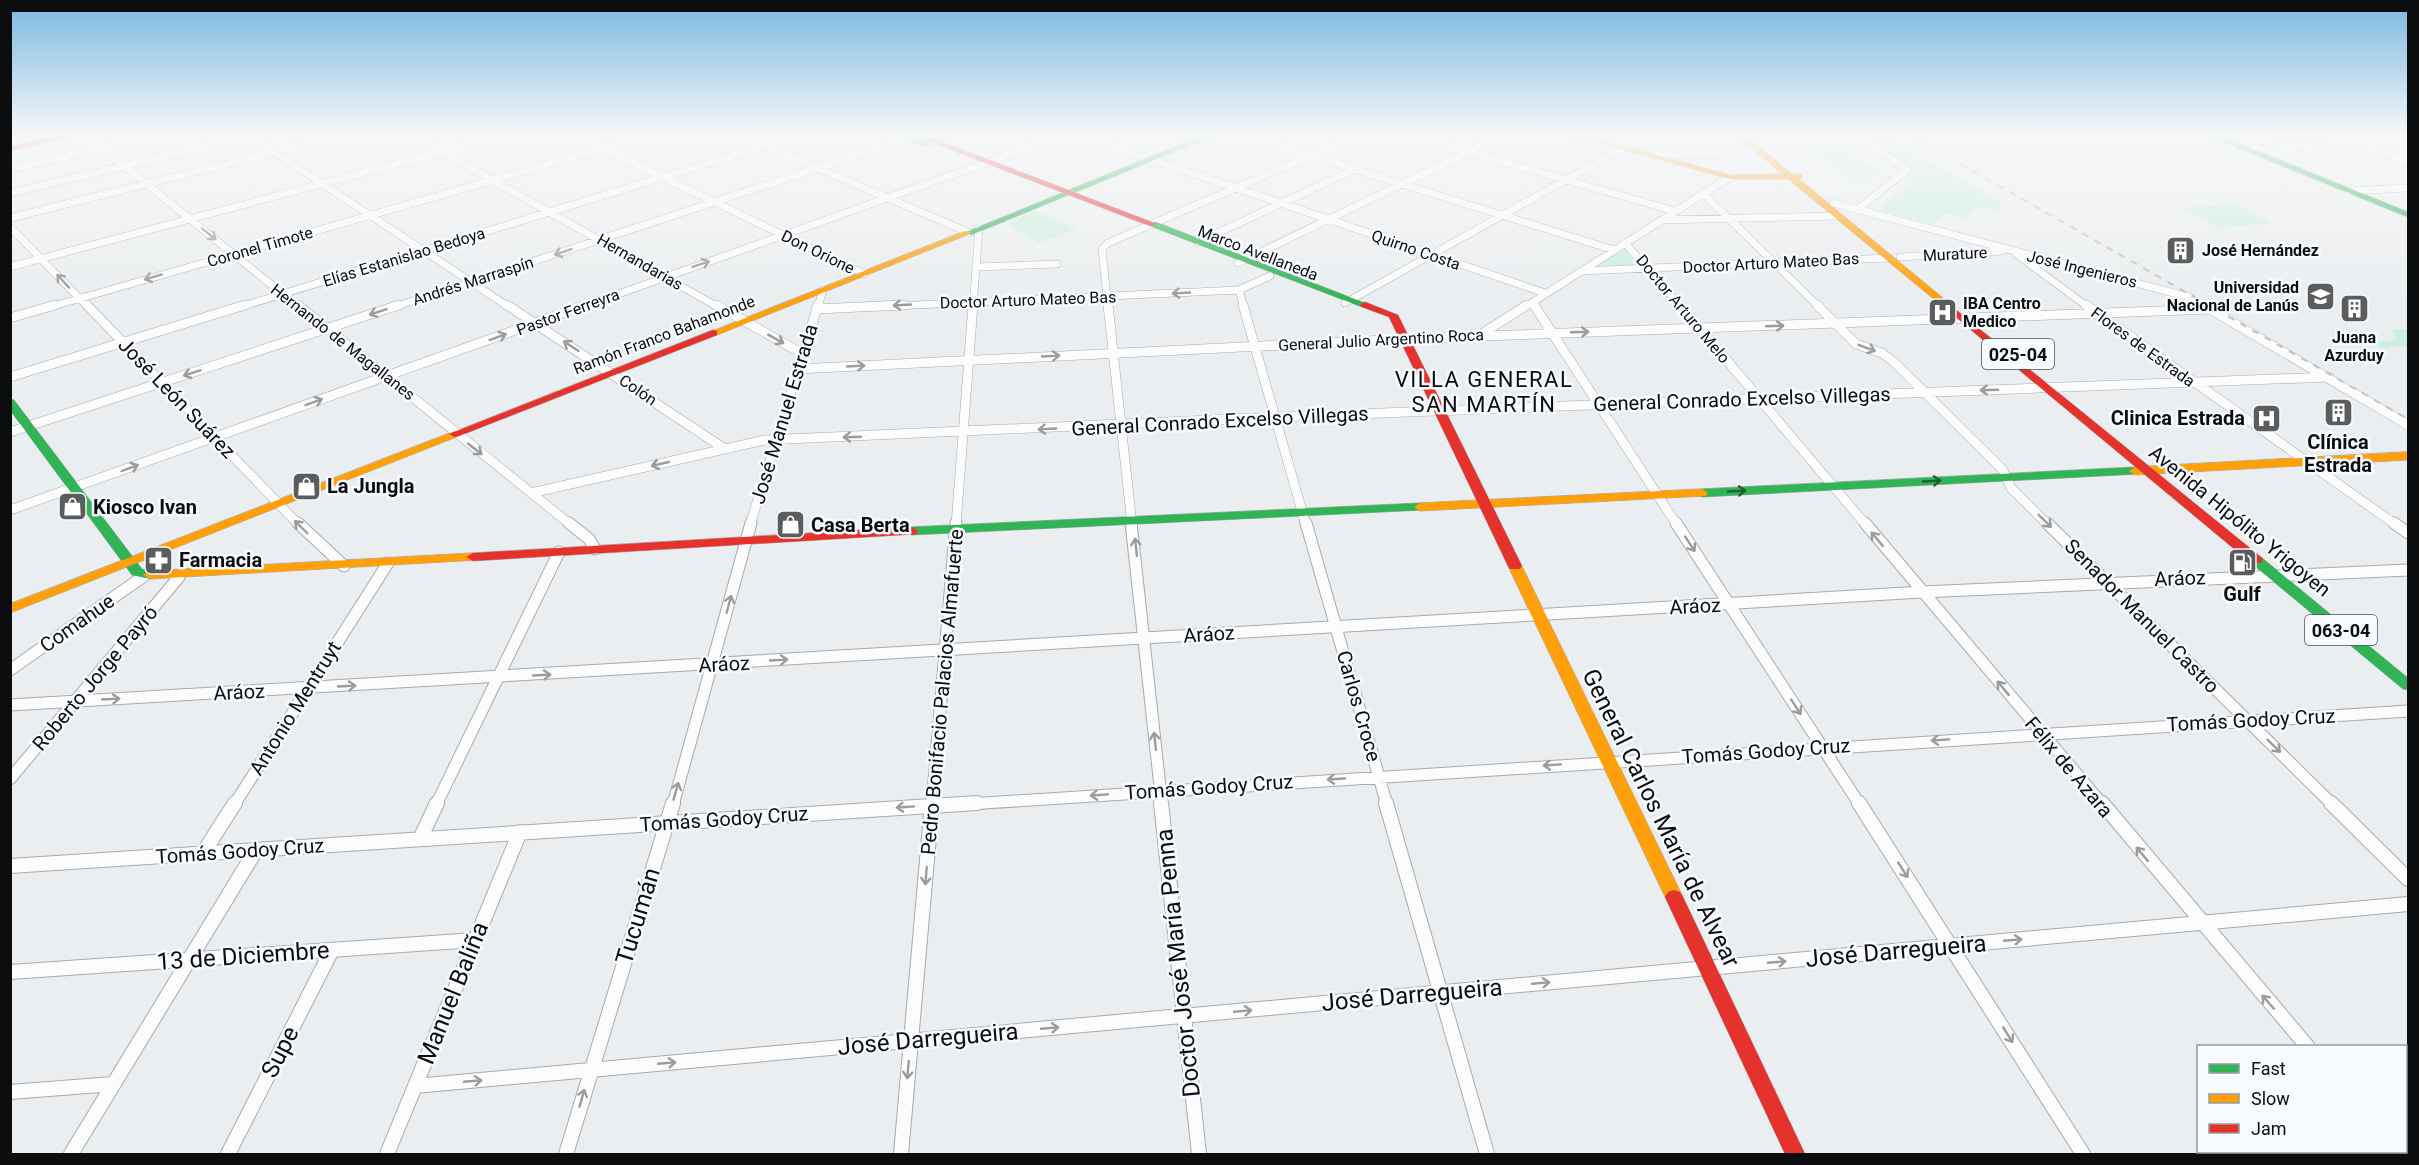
<svg xmlns="http://www.w3.org/2000/svg" width="2419" height="1165" font-family="Roboto,sans-serif">
	<style>
		.green { fill: #ccefdd }
		.lines { fill: none; stroke-linecap: round; stroke-linejoin: round }
		.street-far3-casing { stroke: #a8aaab; stroke-width: 8 }
		.street-far2-casing { stroke: #a8aaab; stroke-width: 10 }
		.street-far1-casing { stroke: #a8aaab; stroke-width: 13 }
		.street-casing { stroke: #a8aaab; stroke-width: 16 }
		.fast-casing { stroke: #a8aaab; stroke-width: 1 }
		.slow-casing { stroke: #a8aaab; stroke-width: 1 }
		.jam-casing { stroke: #a8aaab; stroke-width: 1 }
		.street-far3 { stroke: #fcfcfd; stroke-width: 7 }
		.street-far2 { stroke: #fcfcfd; stroke-width: 9 }
		.street-far1 { stroke: #fcfcfd; stroke-width: 11 }
		.street { stroke: #fcfcfd; stroke-width: 14 }
		.fast { fill: #30b455; fill-rule: evenodd }
		.slow { fill: #ff9f0a; fill-rule: evenodd }
		.jam { fill: #e5322d; fill-rule: evenodd }
		.rail { stroke: #c2c3c4; stroke-width: 2; stroke-dasharray: 7 7; stroke-linecap: butt }
		.oneway { stroke: #9c9c9d }
		.oneway2 { stroke: #1e6032 }
		.labels { text-anchor: middle; dominant-baseline: central; stroke-width: 5; stroke-linejoin: round; paint-order: stroke }
		.far-street-label { font-size: 16px; fill: #0c0d0e; stroke: #f7fbff }
		.far-poi-label { font-size: 16px; font-weight: bold; fill: #0c0d0e; stroke: #f7fbff; text-anchor: start }
		.shield { fill: #f7fbff; stroke: #525456; stroke-width: 1.5 }
		.shield-label { font-size: 18px; font-weight: bold; fill: #0c0d0e }
		.street-label { font-size: 20px; fill: #0c0d0e; stroke: #f7fbff }
		.poi-label { font-size: 20px; font-weight: bold; fill: #0c0d0e; stroke: #f7fbff; text-anchor: start }
		.quarter-label { font-size: 22px; letter-spacing: 1.5px; fill: #0c0d0e; stroke: #f7fbff }
		.near-street-label { font-size: 24px; fill: #0c0d0e; stroke: #f7fbff }
	</style>
	<rect width="100%" height="100%" fill="#ebeef0"/>
	<!-- green -->
	<path class="green" d="M1851 136H1884L2000 202 1998 211 1981 206 1965 218 1946 213 1932 224 1878 210 1912 182 1907 179 1912 175 1899 170Z
		M1843 148 1886 176 1850 179 1808 150Z
		M2235 204 2272 223 2219 228 2182 208Z
		M1035 211 1077 229 1038 243 1006 223Z
		M1624 248 1638 266 1592 268Z
		M2403 329 2408 331V349L2403 346 2383 348 2374 345V341H2390L2396 337 2392 330Z"/>
	<g class="lines">
		<defs>
			<path id="street-far3" d="M87 136 299 307
				M414 136 718 307
				M577 136 864 274
				M742 136 970 233
				M1083 136 1545 293
				M1248 136 1614 250
				M1412 136 1675 211
				M1605 144 1648 136
				M2364 145 2408 162
				M2244 149 2368 144 2377 141 2375 136
				M1653 156 1758 150
				M10 169 156 136
				M2349 191 2408 188
				M10 193 250 136 509 307
				M1703 193 1819 307
				M1833 203 2189 297 2205 307
				M1858 209 1907 170 1859 136
				M10 218 339 136
				M1661 220 1839 216
				M10 227 88 307
				M1198 242 1355 169
				M1625 243 1681 307
				M2016 254 2088 307
				M1900 257 2002 251
				M1238 263 1501 136
				M10 267 501 136
				M977 267 1057 264
				M1581 271 1889 258
				M1532 302 1535 307
				M1345 303 1623 148
				M50 307 647 136
				M240 307 797 136
				M394 307 916 136
				M582 307 1061 136
				M818 307 823 290
				M871 307 1239 290
				M973 307 979 229
				M1108 307 1102 249 1108 243 1356 136
				M1244 307 1239 290 1270 276
				M1525 307 1730 177"/>
			<path id="street-far2" d="M87 305 299 525
				M298 305 571 525
				M507 305 725 449
				M716 305 803 354
				M1108 305 1132 525
				M1243 305 1306 525
				M1534 305 1677 525
				M1680 305 1866 525
				M1817 305 1856 344 1882 353 1894 362 2003 470 2011 488 2048 525
				M2086 305 2396 525
				M2203 305 2408 425
				M816 309 904 305
				M10 318 55 305
				M1480 335 1527 305
				M797 369 1406 339 2211 309
				M10 377 245 305
				M10 432 399 305
				M531 493 765 440 1276 417 2329 377
				M10 510 586 305
				M750 525 818 305
				M956 525 973 305"/>
			<path id="street-far1" d="M298 523 344 566
				M569 523 589 539 595 549
				M1131 523 1162 805
				M1306 523 1387 805
				M1676 523 1860 805
				M1865 523 2103 805
				M2047 523 2333 805
				M2394 523 2408 533
				M10 670 144 576
				M10 705 1922 592 2408 570
				M10 779 179 577
				M234 805 388 563
				M436 805 559 552
				M673 805 751 523
				M932 805 956 523
				M954 805 2408 711"/>
			<path id="street" d="M1161 803 1199 1154
				M1386 803 1487 1154
				M1859 803 2083 1154
				M2102 803 2307 1046
				M2331 803 2408 879
				M420 839 437 803
				M203 853 235 803
				M10 866 977 803
				M10 972 475 940
				M415 1086 2408 904
				M10 1092 113 1084
				M2397 1152 2399 1154
				M71 1154 256 850
				M228 1154 332 950
				M387 1154 520 832
				M566 1154 673 803
				M901 1154 932 803"/>
			<path id="fast" d="M900 136H912L932 145 925 147Z
				M1201 136H1213L971 235 964 233Z
				M2209 136H2221L2408 212V217Z
				M1150 222H1156L1370 305 1362 307 1150 226Z
				M10 399 14 400 142 569 155 572 157 575 155 578 150 579 132 575 10 410Z
				M2135 467 2139 468 2141 471 2139 474 1702 497 1696 493 1702 489Z
				M1420 503 1424 504 1426 507 1424 510 912 535 906 531 912 527Z
				M2256 556 2261 557 2408 678V690L2403 689 2251 563 2249 560 2251 557Z"/>
			<path id="slow" d="M1573 136H1587L1730 175 1782 174 1737 136H1746L1792 174H1802V178H1798L1949 303 1941 305 1788 179H1730Z
				M965 231 972 233 717 335H709L708 333Z
				M455 431 461 434 459 436 10 613V604Z
				M2408 452V460L2135 475 2129 471 2135 467Z
				M1702 489 1708 493 1706 496 1420 511 1414 507 1420 503Z
				M473 553 480 557 478 560 150 579 143 575 150 571Z
				M1515 562 1522 566 1683 897 1680 902 1674 904 1668 902 1665 897 1508 566Z"/>
			<path id="jam" d="M56 136H72L10 151V147Z
				M915 136H927L1157 224 1150 226Z
				M1944 300 2261 557 2263 560 2261 563H2251L1941 305 1939 303Z
				M1365 302 1398 315 1522 566 1520 569H1510L1508 566 1389 317 1362 307 1360 305Z
				M713 330 717 331V335L459 436 455 437 449 434Z
				M912 527 918 531 917 534 473 561 466 557 473 553Z
				M1674 890 1680 892 1683 897 1805 1154H1785L1665 897 1668 892Z"/>
		</defs>
		<!-- street-far3 casing -->
		<use href="#street-far3" class="street-far3-casing"/>
		<!-- street-far2 casing -->
		<use href="#street-far2" class="street-far2-casing"/>
		<!-- street-far1 casing -->
		<use href="#street-far1" class="street-far1-casing"/>
		<!-- street casing -->
		<use href="#street" class="street-casing"/>
		<!-- fast casing -->
		<use href="#fast" class="fast-casing"/>
		<!-- slow casing -->
		<use href="#slow" class="slow-casing"/>
		<!-- jam casing -->
		<use href="#jam" class="jam-casing"/>
		<!-- street-far3 -->
		<use href="#street-far3" class="street-far3"/>
		<!-- street-far2 -->
		<use href="#street-far2" class="street-far2"/>
		<!-- street-far1 -->
		<use href="#street-far1" class="street-far1"/>
		<!-- street -->
		<use href="#street" class="street"/>
		<!-- fast -->
		<use href="#fast" class="fast"/>
		<!-- slow -->
		<use href="#slow" class="slow"/>
		<!-- jam -->
		<use href="#jam" class="jam"/>
		<!-- rail -->
		<path class="rail" d="M1912 136 2408 419"/>
	</g>
	<!-- one-way arrows -->
	<defs><path id="oneway-shaft" d="M-6 0H5M1.5-3L5.5 0L1.5 3" fill="none" stroke-width="1.6" stroke-linecap="round" stroke-linejoin="round" transform="scale(1.5)"/></defs>
	<g class="oneway">
		<use href="#oneway-shaft" transform="translate(209 234) rotate(39)"/>
		<use href="#oneway-shaft" transform="translate(563 252) rotate(162)"/>
		<use href="#oneway-shaft" transform="translate(701 264) rotate(-19)"/>
		<use href="#oneway-shaft" transform="translate(153 277) rotate(164)"/>
		<use href="#oneway-shaft" transform="translate(63 281) rotate(-133)"/>
		<use href="#oneway-shaft" transform="translate(1181 293) rotate(177)"/>
		<use href="#oneway-shaft" transform="translate(902 305) rotate(177)"/>
		<use href="#oneway-shaft" transform="translate(378 312) rotate(162)"/>
		<use href="#oneway-shaft" transform="translate(1775 326) rotate(-2)"/>
		<use href="#oneway-shaft" transform="translate(1580 332) rotate(-2)"/>
		<use href="#oneway-shaft" transform="translate(498 337) rotate(-20)"/>
		<use href="#oneway-shaft" transform="translate(776 339) rotate(29)"/>
		<use href="#oneway-shaft" transform="translate(571 346) rotate(-147)"/>
		<use href="#oneway-shaft" transform="translate(1867 348) rotate(21)"/>
		<use href="#oneway-shaft" transform="translate(1051 356) rotate(-3)"/>
		<use href="#oneway-shaft" transform="translate(856 366) rotate(-3)"/>
		<use href="#oneway-shaft" transform="translate(192 373) rotate(162)"/>
		<use href="#oneway-shaft" transform="translate(1989 390) rotate(178)"/>
		<use href="#oneway-shaft" transform="translate(314 402) rotate(-20)"/>
		<use href="#oneway-shaft" transform="translate(1047 429) rotate(177)"/>
		<use href="#oneway-shaft" transform="translate(852 437) rotate(178)"/>
		<use href="#oneway-shaft" transform="translate(475 449) rotate(38)"/>
		<use href="#oneway-shaft" transform="translate(660 464) rotate(167)"/>
		<use href="#oneway-shaft" transform="translate(130 468) rotate(-20)"/>
		<use href="#oneway-shaft" transform="translate(2045 521) rotate(44)"/>
		<use href="#oneway-shaft" transform="translate(301 527) rotate(-136)"/>
		<use href="#oneway-shaft" transform="translate(1877 539) rotate(-130)"/>
		<use href="#oneway-shaft" transform="translate(1690 544) rotate(57)"/>
		<use href="#oneway-shaft" transform="translate(1136 547) rotate(-96)"/>
		<use href="#oneway-shaft" transform="translate(729 604) rotate(-75)"/>
		<use href="#oneway-shaft" transform="translate(779 660) rotate(-3)"/>
		<use href="#oneway-shaft" transform="translate(542 675) rotate(-3)"/>
		<use href="#oneway-shaft" transform="translate(347 686) rotate(-3)"/>
		<use href="#oneway-shaft" transform="translate(2003 688) rotate(-130)"/>
		<use href="#oneway-shaft" transform="translate(111 699) rotate(-3)"/>
		<use href="#oneway-shaft" transform="translate(1796 707) rotate(57)"/>
		<use href="#oneway-shaft" transform="translate(1940 740) rotate(176)"/>
		<use href="#oneway-shaft" transform="translate(1155 741) rotate(-96)"/>
		<use href="#oneway-shaft" transform="translate(2274 746) rotate(44)"/>
		<use href="#oneway-shaft" transform="translate(1552 765) rotate(176)"/>
		<use href="#oneway-shaft" transform="translate(1336 779) rotate(176)"/>
		<use href="#oneway-shaft" transform="translate(676 791) rotate(-74)"/>
		<use href="#oneway-shaft" transform="translate(1099 795) rotate(176)"/>
		<use href="#oneway-shaft" transform="translate(905 807) rotate(176)"/>
		<use href="#oneway-shaft" transform="translate(2142 854) rotate(-130)"/>
		<use href="#oneway-shaft" transform="translate(1903 870) rotate(57)"/>
		<use href="#oneway-shaft" transform="translate(926 876) rotate(95)"/>
		<use href="#oneway-shaft" transform="translate(2013 940) rotate(-5)"/>
		<use href="#oneway-shaft" transform="translate(1777 962) rotate(-5)"/>
		<use href="#oneway-shaft" transform="translate(1541 983) rotate(-5)"/>
		<use href="#oneway-shaft" transform="translate(2268 1002) rotate(-131)"/>
		<use href="#oneway-shaft" transform="translate(1243 1011) rotate(-5)"/>
		<use href="#oneway-shaft" transform="translate(1050 1028) rotate(-5)"/>
		<use href="#oneway-shaft" transform="translate(2008 1035) rotate(58)"/>
		<use href="#oneway-shaft" transform="translate(667 1063) rotate(-5)"/>
		<use href="#oneway-shaft" transform="translate(908 1070) rotate(95)"/>
		<use href="#oneway-shaft" transform="translate(473 1081) rotate(-5)"/>
		<use href="#oneway-shaft" transform="translate(582 1098) rotate(-74)"/>
	</g>
	<g class="oneway2">
		<use href="#oneway-shaft" transform="translate(1932 481) rotate(-3)"/>
		<use href="#oneway-shaft" transform="translate(1737 491) rotate(-3)"/>
	</g>
	<!-- sky -->
	<linearGradient id="sky" x2="0" y2="1"><stop stop-color="#7ab7e0"/><stop offset="0.45" stop-color="#f6f7f8"/><stop offset="1" stop-color="#f6f7f8" stop-opacity="0"/></linearGradient>
	<rect width="2419" height="299" fill="url(#sky)"/>
	<!-- icons -->
	<defs>
		<symbol id="building-square" viewBox="-11 -11 22 22"><rect x="-9" y="-9" width="18" height="18" rx="4" fill="#5a5c5d" stroke="#f7fbff"/><path d="M-4-6H4V6H1V3H-1V6H-4ZM-2.5-4.3h1.7v1.8h-1.7ZM.8-4.3h1.7v1.8H.8ZM-2.5-1h1.7V.8h-1.7ZM.8-1h1.7V.8H.8Z" fill="#fff"/></symbol>
		<symbol id="university-square" viewBox="-11 -11 22 22"><rect x="-9" y="-9" width="18" height="18" rx="4" fill="#5a5c5d" stroke="#f7fbff"/><path d="M0-5L7-2L0 1L-7-2ZM-4 1L0 2.5L4 1V4Q0 6-4 4Z" fill="#fff"/></symbol>
		<symbol id="hospital-square" viewBox="-11 -11 22 22"><rect x="-9" y="-9" width="18" height="18" rx="4" fill="#5a5c5d" stroke="#f7fbff"/><path d="M-5-5h3v3.5h4V-5h3V5h-3V1.5h-4V5h-3Z" fill="#fff"/></symbol>
		<symbol id="shop-square" viewBox="-11 -11 22 22"><rect x="-9" y="-9" width="18" height="18" rx="4" fill="#5a5c5d" stroke="#f7fbff"/><path d="M-5-2.5h2.3a2.7 3.5 0 0 1 5.4 0H5L5.5 6h-11ZM-1.5-2.5h3a1.5 2.3 0 0 0-3 0Z" fill="#fff"/></symbol>
		<symbol id="pharmacy-square" viewBox="-11 -11 22 22"><rect x="-9" y="-9" width="18" height="18" rx="4" fill="#5a5c5d" stroke="#f7fbff"/><path d="M-2-6h4v4h4v4h-4v4h-4v-4h-4v-4h4Z" fill="#fff"/></symbol>
		<symbol id="fuel-square" viewBox="-11 -11 22 22"><rect x="-9" y="-9" width="18" height="18" rx="4" fill="#5a5c5d" stroke="#f7fbff"/><path d="M-5.5-6h7V0h2V4h1.3V-2.5L3-4.5l.8-.8L6-3V5H2.5V1h-1V6h-7ZM-4.2-4.7v3.2H.2V-4.7Z" fill="#fff"/></symbol>
	</defs>
	<g fill-rule="evenodd">
		<use href="#building-square" x="2164" y="234" width="33" height="33"/>
		<use href="#university-square" x="2304" y="280" width="33" height="33"/>
		<use href="#building-square" x="2338" y="292" width="33" height="33"/>
		<use href="#hospital-square" x="1926" y="296" width="33" height="33"/>
		<use href="#building-square" x="2322" y="396" width="33" height="33"/>
		<use href="#hospital-square" x="2250" y="402" width="33" height="33"/>
		<use href="#shop-square" x="290" y="470" width="33" height="33"/>
		<use href="#shop-square" x="56" y="490" width="33" height="33"/>
		<use href="#shop-square" x="774" y="508" width="33" height="33"/>
		<use href="#pharmacy-square" x="142" y="544" width="33" height="33"/>
		<use href="#fuel-square" x="2226" y="546" width="33" height="33"/>
	</g>
	<g class="labels">
		<!-- far-street labels -->
		<g class="far-street-label">
			<text transform="translate(260 247) rotate(-16)">Coronel Timote</text>
			<text transform="translate(1416 250) rotate(19)">Quirno Costa</text>
			<text transform="translate(818 252) rotate(26)">Don Orione</text>
			<text transform="translate(1258 253) rotate(21)">Marco Avellaneda</text>
			<text transform="translate(1955 254) rotate(-3)">Murature</text>
			<text transform="translate(404 257) rotate(-17)">Elías Estanislao Bedoya</text>
			<text transform="translate(640 262) rotate(30)">Hernandarias</text>
			<text transform="translate(1771 263) rotate(-3)">Doctor Arturo Mateo Bas</text>
			<text transform="translate(2082 269) rotate(14)">José Ingenieros</text>
			<text transform="translate(473 281) rotate(-18)">Andrés Marraspín</text>
			<text transform="translate(1028 300) rotate(-2)">Doctor Arturo Mateo Bas</text>
			<text transform="translate(1683 309) rotate(50)">Doctor Arturo Melo</text>
			<text transform="translate(568 312) rotate(-20)">Pastor Ferreyra</text>
			<text transform="translate(664 335) rotate(-21)">Ramón Franco Bahamonde</text>
			<text transform="translate(1381 340) rotate(-3)">General Julio Argentino Roca</text>
			<text transform="translate(343 342) rotate(38)">Hernando de Magallanes</text>
			<text transform="translate(2143 347) rotate(36)">Flores de Estrada</text>
			<text transform="translate(638 390) rotate(34)">Colón</text>
		</g>
		<!-- far-poi labels -->
		<g class="far-poi-label">
			<text x="2202" y="250">José Hernández</text>
			<text x="2299" y="287" text-anchor="end">Universidad<tspan x="2299" dy="18">Nacional de Lanús</tspan></text>
			<text x="1963" y="303">IBA Centro<tspan x="1963" dy="18">Medico</tspan></text>
			<text x="2354" y="337" text-anchor="middle">Juana<tspan x="2354" dy="18">Azurduy</tspan></text>
		</g>
		<!-- shield labels -->
		<g class="shield">
			<rect x="1982" y="339" width="72" height="30" rx="4.5"/>
			<rect x="2305" y="615" width="72" height="30" rx="4.5"/>
		</g>
		<g class="shield-label">
			<text x="2018" y="354">025-04</text>
			<text x="2341" y="630">063-04</text>
		</g>
		<!-- street labels -->
		<g class="street-label">
			<text transform="translate(177 398) rotate(46)">José León Suárez</text>
			<text transform="translate(1742 399) rotate(-2)">General Conrado Excelso Villegas</text>
			<text transform="translate(784 414) rotate(-73)">José Manuel Estrada</text>
			<text transform="translate(1220 421) rotate(-3)">General Conrado Excelso Villegas</text>
			<text transform="translate(2240 521) rotate(39)">Avenida Hipólito Yrigoyen</text>
			<text transform="translate(2180 578) rotate(-2)">Aráoz</text>
			<text transform="translate(1695 606) rotate(-3)">Aráoz</text>
			<text transform="translate(2142 616) rotate(45)">Senador Manuel Castro</text>
			<text transform="translate(77 623) rotate(-35)">Comahue</text>
			<text transform="translate(1209 634) rotate(-4)">Aráoz</text>
			<text transform="translate(724 664) rotate(-3)">Aráoz</text>
			<text transform="translate(95 678) rotate(-50)">Roberto Jorge Payró</text>
			<text transform="translate(239 692) rotate(-3)">Aráoz</text>
			<text transform="translate(942 692) rotate(-85)">Pedro Bonifacio Palacios Almafuerte</text>
			<text transform="translate(1359 706) rotate(74)">Carlos Croce</text>
			<text transform="translate(295 708) rotate(-58)">Antonio Mentruyt</text>
			<text transform="translate(2251 720) rotate(-3)">Tomás Godoy Cruz</text>
			<text transform="translate(1766 751) rotate(-4)">Tomás Godoy Cruz</text>
			<text transform="translate(2069 767) rotate(50)">Félix de Azara</text>
			<text transform="translate(1209 787) rotate(-4)">Tomás Godoy Cruz</text>
			<text transform="translate(724 819) rotate(-4)">Tomás Godoy Cruz</text>
			<text transform="translate(240 851) rotate(-4)">Tomás Godoy Cruz</text>
		</g>
		<!-- poi labels -->
		<g class="poi-label">
			<text x="2245" y="418" text-anchor="end">Clinica Estrada</text>
			<text x="2338" y="442" text-anchor="middle">Clínica<tspan x="2338" dy="23">Estrada</tspan></text>
			<text x="327" y="486">La Jungla</text>
			<text x="93" y="507">Kiosco Ivan</text>
			<text x="811" y="525">Casa Berta</text>
			<text x="179" y="560">Farmacia</text>
			<text x="2242" y="594" text-anchor="middle">Gulf</text>
		</g>
		<!-- quarter labels -->
		<g class="quarter-label">
			<text x="1484" y="379">VILLA GENERAL<tspan x="1484" dy="25">SAN MARTÍN</tspan></text>
		</g>
		<!-- near-street labels -->
		<g class="near-street-label">
			<text transform="translate(1661 818) rotate(64)">General Carlos María de Alvear</text>
			<text transform="translate(638 916) rotate(-73)">Tucumán</text>
			<text transform="translate(1896 951) rotate(-5)">José Darregueira</text>
			<text transform="translate(243 956) rotate(-4)">13 de Diciembre</text>
			<text transform="translate(1178 963) rotate(-96)">Doctor José María Penna</text>
			<text transform="translate(453 993) rotate(-68)">Manuel Baliña</text>
			<text transform="translate(1412 995) rotate(-5)">José Darregueira</text>
			<text transform="translate(928 1039) rotate(-5)">José Darregueira</text>
			<text transform="translate(280 1052) rotate(-63)">Supe</text>
		</g>
	</g>
	<!-- border -->
	<rect width="2419" height="1165" fill="none" stroke="#0c0d0e" stroke-width="24"/>
	<!-- legend -->
	<rect x="2197" y="1045" width="210" height="108" fill="#f7fbff" stroke="#999c9f" stroke-width="1.5"/>
	<rect x="2209" y="1064" width="30" height="9" fill="#30b455" stroke="#999c9f" stroke-width="1.5"/>
	<text x="2251" y="1075" font-size="18" fill="#0c0d0e">Fast</text>
	<rect x="2209" y="1094" width="30" height="9" fill="#ff9f0a" stroke="#999c9f" stroke-width="1.5"/>
	<text x="2251" y="1105" font-size="18" fill="#0c0d0e">Slow</text>
	<rect x="2209" y="1124" width="30" height="9" fill="#e5322d" stroke="#999c9f" stroke-width="1.5"/>
	<text x="2251" y="1135" font-size="18" fill="#0c0d0e">Jam</text>
</svg>
